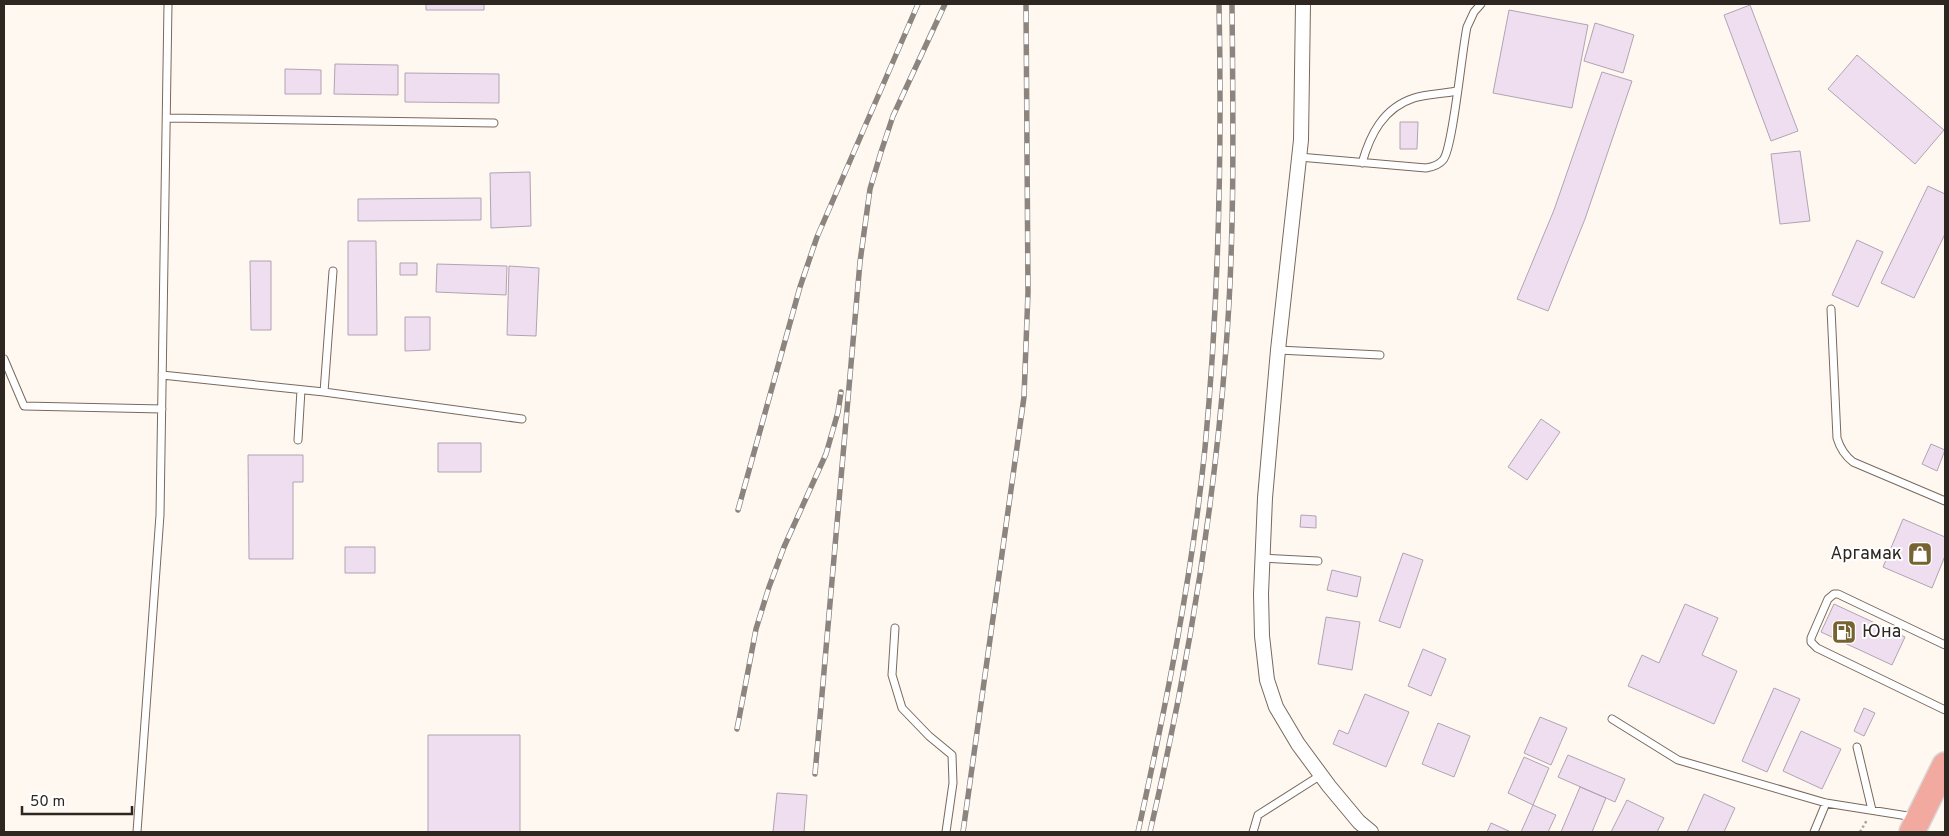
<svg xmlns="http://www.w3.org/2000/svg" width="1949" height="836" font-family="Overpass,sans-serif">
	<style>
		.building { fill: #eedeef; stroke: #b2a3b3 }
		.lines { fill: none; stroke-linecap: round; stroke-linejoin: round }
		.lane-casing { stroke: #79695c; stroke-width: 9 }
		.street-casing { stroke: #79695c; stroke-width: 16 }
		.highway-casing { stroke: #d9d8d7; stroke-width: 28 }
		.path { stroke: #aea7a1; stroke-width: 2.5; stroke-dasharray: 2.5 2.5; stroke-linecap: butt }
		.lane { stroke: #fff; stroke-width: 7 }
		.street { stroke: #fff; stroke-width: 14 }
		.highway { stroke: #f2a9a0; stroke-width: 25 }
		.rail-casing { stroke: #8c857f; stroke-width: 5.5 }
		.rail { stroke: #fff; stroke-width: 4; stroke-dasharray: 11; stroke-linecap: butt }
		.labels { text-anchor: middle; dominant-baseline: central; stroke-width: 4; stroke-linejoin: round; paint-order: stroke }
		.poi-label { font-size: 18px; fill: #2d2621; stroke: #fff; text-anchor: end }
	</style>
	<rect width="100%" height="100%" fill="#fff8f1"/>
	<!-- building -->
	<path class="building" d="M426 4H484V10H426Z
		M1750 5 1798 131 1771 141 1724 15Z
		M1509 10 1588 25 1572 108 1493 93Z
		M1595 23 1634 35 1623 73 1584 61Z
		M1857 55 1944 130 1915 164 1828 89Z
		M335 64 398 65V95L334 94Z
		M285 69 321 70V94H285Z
		M1602 72 1632 81 1585 219 1548 311 1517 299 1554 210Z
		M405 73 499 74V103L405 102Z
		M1400 122H1418L1417 149H1400Z
		M1800 151 1810 221 1780 224 1771 154Z
		M530 172 531 226 491 228 490 173Z
		M1928 186 1945 194V234L1914 298 1881 283Z
		M481 198V220L358 221V199Z
		M1857 240 1883 252 1858 307 1832 295Z
		M348 241H376L377 335H348Z
		M250 261H271V330H251Z
		M400 263H417V275H400Z
		M437 264 507 266 506 295 436 292Z
		M509 266 539 268 536 336 507 335Z
		M405 317H430V350L405 351Z
		M1541 419 1560 432 1527 480 1508 467Z
		M438 443H481V472H438Z
		M1931 444 1945 450 1937 471 1922 464Z
		M248 455H303V482H293V559H249Z
		M1301 515 1316 516V528L1300 527Z
		M1903 519 1945 537V556L1932 588 1883 567Z
		M345 547H375V573H345Z
		M1403 553 1423 560 1400 628 1379 621Z
		M1332 570 1361 577 1357 597 1327 590Z
		M1685 604 1718 618 1702 655 1737 671 1714 724 1628 686 1642 655 1659 663Z
		M1834 604 1905 637 1892 665 1821 632Z
		M1326 617 1360 622 1352 670 1318 664Z
		M1423 649 1446 659 1431 696 1408 686Z
		M1774 688 1800 699 1767 772 1742 761Z
		M1365 694 1409 712 1386 767 1333 744 1339 730 1348 734Z
		M1864 708 1875 713 1864 736 1854 731Z
		M1540 717 1567 728 1551 765 1524 753Z
		M1438 723 1470 736 1454 777 1422 764Z
		M1801 731 1841 749 1822 789 1783 771Z
		M428 735H520V832H428Z
		M1568 755 1625 779 1615 802 1558 777Z
		M1524 757 1549 768 1533 805 1508 793Z
		M1580 787 1606 798 1592 832H1561Z
		M777 793 807 795 804 832H773Z
		M1704 794 1735 808 1724 832H1687Z
		M1627 800 1664 818 1657 832H1611Z
		M1533 805 1556 815 1548 832H1521Z
		M1491 823 1511 832H1487Z"/>
	<g class="lines">
		<defs>
			<path id="lane" d="M167 118 494 123
				M1299 157 1426 168C1432 167 1439 165 1443 160 1453 149 1462 49 1467 27L1474 12 1481 4
				M1362 163C1370 135 1383 108 1414 98 1427 94 1443 94 1456 91
				M1831 309 1837 438C1840 448 1844 455 1853 462L1945 501
				M1278 350 1380 355
				M4 359 24 406 162 409
				M162 375 324 392 333 271
				M324 392 522 419
				M298 440 301 390
				M1262 558 1318 561
				M895 628 892 675 902 708 929 736 952 755 953 783 946 832
				M1945 645 1838 594H1834L1828 599 1811 638V642L1817 648 1945 710
				M1612 719 1678 760 1826 803 1914 817
				M1857 747 1872 810
				M137 832 160 515 168 4
				M1253 832 1258 815 1321 775
				M1814 832 1826 803"/>
			<path id="street" d="M1303 4 1301 140 1278 350 1265 498 1261 594 1262 636 1267 680 1276 707 1298 744 1329 786 1359 822 1371 832"/>
			<path id="highway" d="M1912 832 1945 765"/>
		</defs>
		<!-- lane casing -->
		<use href="#lane" class="lane-casing"/>
		<!-- street casing -->
		<use href="#street" class="street-casing"/>
		<!-- highway casing -->
		<use href="#highway" class="highway-casing"/>
		<!-- path -->
		<path class="path" d="M1860 832 1867 820"/>
		<!-- lane -->
		<use href="#lane" class="lane"/>
		<!-- street -->
		<use href="#street" class="street"/>
		<!-- highway -->
		<use href="#highway" class="highway"/>
		<defs>
			<path id="rail" d="M738 510 800 287 817 237 918 4
				M737 729 756 629 769 587 784 547 826 454 838 412 841 392
				M815 774 860 262 870 189 881 152 893 116 945 4
				M963 832 1024 397 1028 292 1026 4
				M1138 832C1166 705 1192 577 1205 448 1219 300 1222 152 1219 4
				M1150 832C1187 673 1214 511 1226 348 1235 234 1233 118 1232 4"/>
		</defs>
		<!-- rail casing -->
		<use href="#rail" class="rail-casing"/>
		<!-- rail -->
		<use href="#rail" class="rail"/>
	</g>
	<!-- icons -->
	<defs>
		<symbol id="shop-square" viewBox="-11 -11 22 22"><rect x="-9" y="-9" width="18" height="18" rx="4" fill="#776231" stroke="#fff"/><path d="M-5-2.5h2.3a2.7 3.5 0 0 1 5.4 0H5L5.5 6h-11ZM-1.5-2.5h3a1.5 2.3 0 0 0-3 0Z" fill="#fff"/></symbol>
		<symbol id="fuel-square" viewBox="-11 -11 22 22"><rect x="-9" y="-9" width="18" height="18" rx="4" fill="#776231" stroke="#fff"/><path d="M-5.5-6h7V0h2V4h1.3V-2.5L3-4.5l.8-.8L6-3V5H2.5V1h-1V6h-7ZM-4.2-4.7v3.2H.2V-4.7Z" fill="#fff"/></symbol>
	</defs>
	<g fill-rule="evenodd">
		<use href="#shop-square" x="1906" y="540" width="28" height="28"/>
		<use href="#fuel-square" x="1830" y="618" width="28" height="28"/>
	</g>
	<g class="labels">
		<!-- poi labels -->
		<g class="poi-label">
			<text x="1902" y="554">Аргамак</text>
			<text x="1862" y="632" text-anchor="start">Юна</text>
		</g>
	</g>
	<!-- border -->
	<rect width="1949" height="836" fill="none" stroke="#2d2621" stroke-width="10"/>
	<!-- scale -->
	<path d="M22 806v8h110v-8" fill="none" stroke="#2d2621" stroke-width="2.5"/>
	<text x="30" y="806" font-size="15" fill="#2d2621" stroke="#ffffff" stroke-width="4" paint-order="stroke">50 m</text>
</svg>
